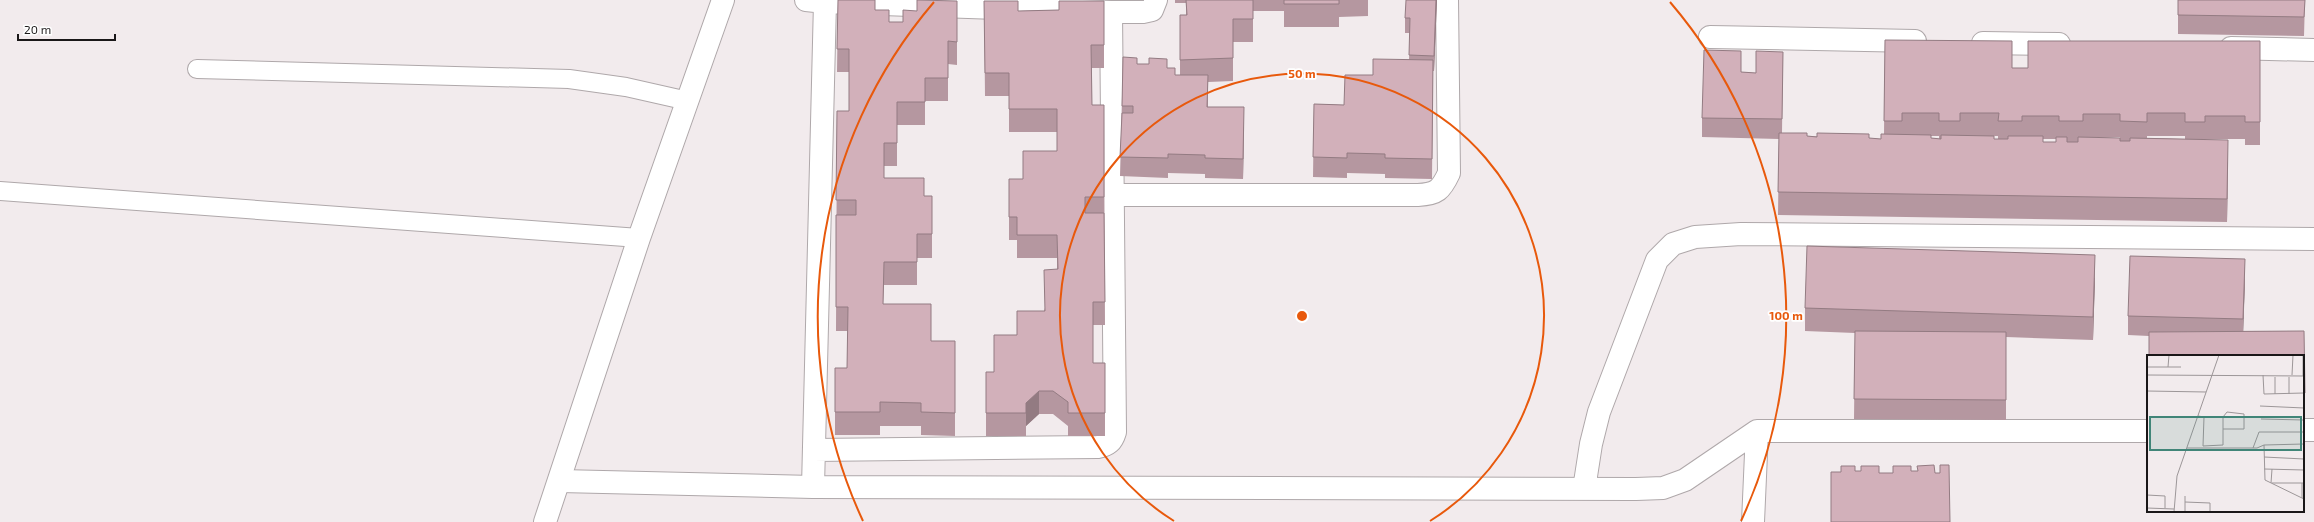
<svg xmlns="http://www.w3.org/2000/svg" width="2314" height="522" font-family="'Exo 2',sans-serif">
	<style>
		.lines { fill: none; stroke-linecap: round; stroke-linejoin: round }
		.lane-casing { stroke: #afa8aa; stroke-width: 20 }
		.street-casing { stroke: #afa8aa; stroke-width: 24 }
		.secondary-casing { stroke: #afa8aa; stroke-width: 24 }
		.lane { stroke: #fff; stroke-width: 18 }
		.street { stroke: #fff; stroke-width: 22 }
		.secondary { stroke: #fff; stroke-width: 22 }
		.wall { fill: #b597a0; fill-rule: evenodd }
		.shaded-wall { fill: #937b82 }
		.building { fill: #d2b0ba; stroke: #937b82 }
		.ring { fill: none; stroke: #e8590c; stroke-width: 2 }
		.inset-road { fill: none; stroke: #9c9698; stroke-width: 1 }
		.view { fill: #418578; fill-opacity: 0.15; stroke: #418578; stroke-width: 2 }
		.inset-edge { fill: none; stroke: #1a1718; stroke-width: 2 }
		.centre { fill: #e8590c; stroke: #fff; stroke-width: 2 }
		.ring-label { font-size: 12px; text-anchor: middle; font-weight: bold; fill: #e8590c; stroke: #fff; stroke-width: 3.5; stroke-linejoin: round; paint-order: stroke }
	</style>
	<rect width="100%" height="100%" fill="#f2ebed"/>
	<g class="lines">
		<defs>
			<path id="lane" d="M197 69 569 79 626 87 688 101
				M0 191 639 238"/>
			<path id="street" d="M806 0 825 2 813 487
				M1111 12H1143L1152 10 1156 0
				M1710 37 1915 41
				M1983 43 2059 44
				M2231 48 2314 50
				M1112 195H1418C1437 194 1441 190 1449 173L1447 0
				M2303 430H2314
				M814 450 1098 447C1108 445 1112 442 1115 432L1111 12 825 2
				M560 481 813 487 1636 489 1663 488 1685 480 1757 431H2148
				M1584 489 1591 444 1599 412 1657 260 1673 244 1695 237 1741 234 2314 239
				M1753 522 1757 431"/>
			<path id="secondary" d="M545 522 639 238 723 0"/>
		</defs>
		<!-- lane casing -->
		<use href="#lane" class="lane-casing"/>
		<!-- street casing -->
		<use href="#street" class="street-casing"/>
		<!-- secondary casing -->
		<use href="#secondary" class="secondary-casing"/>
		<!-- lane -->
		<use href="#lane" class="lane"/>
		<!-- street -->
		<use href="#street" class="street"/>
		<!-- secondary -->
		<use href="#secondary" class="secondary"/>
	</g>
	<!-- wall -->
	<path class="wall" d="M838 0 875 10 889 22H903L917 11 957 1V65L948 64V101H925V125H897V166H884V178L924 196H932V258H917V285H884L883 304 931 341H955V436L921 435V426H880V435H835V368H847L848 331H836L837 111H849V72H837Z
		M1175 0H1368V16L1339 17V27H1284V11H1253V42H1233V81L1208 82V107L1244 127 1243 179 1205 178V174L1168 173V178L1120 176 1123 57 1137 64 1167 68 1175 75H1180V15H1186V3H1175Z
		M1437 0 1434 71H1433L1432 179 1385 178V174L1347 173V178L1313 177 1314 104 1344 105 1373 75 1409 60 1410 33H1405V18Z
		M2178 0H2305L2304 36 2178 34Z
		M984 1 1018 11 1059 10 1104 1V68H1092V105H1104L1105 325H1093V363L1105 413V436H1068V426L1053 414H1039L1026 426V436H986V372H994L1017 335 1044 311 1057 269V258H1017V240H1009V179H1023L1057 151V132H1009V96H985Z
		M1885 40 2012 68H2028L2260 41V145H2245V139H2205L2228 163 2227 222 1778 215 1779 139 1702 137V118L1741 72 1756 73 1783 52 1782 133 1807 136 1881 139 1884 134ZM1931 136H1939V139L1931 138ZM1994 136H1998V139H1994ZM2147 136H2185V139L2147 138ZM2083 137H2120V138ZM2043 139H2056V142H2043Z
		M2095 278 2093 340 2006 337V420L1854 419 1855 333 1805 331V308Z
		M2245 279 2243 331H2304L2305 413H2303V356L2149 336 2128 335V316Z"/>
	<!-- shaded-wall -->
	<path class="shaded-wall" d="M1436 0H1437L1434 71V56Z
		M1244 107V127L1243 179V159Z
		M2228 140V163L2227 222V199Z
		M2095 255V278L2093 340V317Z
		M2245 259V279L2243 339V319Z
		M1039 391V414L1026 426V403Z"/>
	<!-- building -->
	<path class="building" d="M838 0H875V10H889V22H903V10L917 11V0L957 1V42L948 41V78H925V102H897V143H884V178H924V196H932V234H917V262H884L883 304H931V341H955V413L921 412V403L880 402V412H835V368H847L848 307H836V215H856V200H836L837 111H849V49H837Z
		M1186 0H1253V19H1233V58L1180 60V15H1187Z
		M1284 0H1339V4H1284Z
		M1406 0H1436L1434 56 1409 55 1410 18H1405Z
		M2178 0H2305L2304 17 2178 15Z
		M984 1H1018V11L1059 10V1H1104V45H1091L1092 105H1104V197H1085V213H1104L1105 302H1093V363H1105V413H1068V402L1053 391H1039L1026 403V413H986V372H994V335H1017V311H1045L1044 270 1058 269 1057 235H1017V217H1009V179H1023V151H1057V109H1009V73H985Z
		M1885 40 2012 41V68H2028V41H2260V122H2245V116H2205V122H2185V113H2147V122L2120 121V114H2083V121H2059V116H2022V121H1998L1999 113H1960V121H1939V113H1902V121H1884Z
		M1704 50 1741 51V72L1756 73V51L1783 52 1782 119 1702 118Z
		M1123 57 1137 58V64H1149V58L1167 59V68H1175V75H1208L1207 107H1244L1243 159 1205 158V155L1168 154V158L1120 157 1122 113H1133V106H1122Z
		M1373 59 1433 60 1432 159 1385 158V154L1347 153V158L1313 157 1314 104 1344 105 1345 75H1373Z
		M1779 133H1807V136L1817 137V133L1869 134V138L1881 139V134L1931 135V138L1941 139V135L1994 136V139H2008V136H2043V142H2056V137H2067V142H2078V137L2120 138V141H2130V138L2228 140 2227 199 1778 192Z
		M1807 246 2095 255 2093 317 1805 308Z
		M2130 256 2245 259 2243 319 2128 316Z
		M1855 331 2006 332V400L1854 399Z
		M2304 331 2305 393H2303V356H2149V332Z
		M1934 465 1935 473H1940V465H1949L1950 522H1831V472H1841V466H1855V471H1861V466H1879V473H1893V466H1911V471H1918L1917 466Z"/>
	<!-- distance rings -->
	<g class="ring">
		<path d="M1174 521A242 242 0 1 1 1430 521"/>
		<path d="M863 521A484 484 0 0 1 934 2M1670 2A484 484 0 0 1 1741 521"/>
	</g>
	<!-- overview -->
	<g transform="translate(2147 355)">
		<rect width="157" height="157" fill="#f2ebed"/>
		<path class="inset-road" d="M0 12H21L22 0M21 12H34M0 20 157 21M116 20 117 39 157 38M145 20 146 0M156 21V0M142 22V39M0 36 59 37M128 39V22M113 51 157 53M51 61 57 62 56 91M76 62 80 57 97 59V74H76M114 64 157 65M117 90 118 125 157 144M56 91 76 90V62H57M40 93H110L117 90 157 89M106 93 112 77H157M117 102 157 104M117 114 157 115M124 128 125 114M125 128H157M0 140 18 141V153M155 143V128M38 147 63 148V157M0 153 27 154M27 157 30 121 72 0M38 157V141"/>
		<path class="view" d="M3 62H154V95H3Z"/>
		<rect width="157" height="157" class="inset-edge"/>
	</g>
	<circle cx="1302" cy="316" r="6" class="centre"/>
	<g class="ring-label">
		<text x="1302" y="78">50 m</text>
		<text x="1786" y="320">100 m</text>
	</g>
	<!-- scale -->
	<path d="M18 34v6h97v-6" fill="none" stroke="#1a1718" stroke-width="2"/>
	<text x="24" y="34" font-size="12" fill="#1a1718" stroke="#ffffff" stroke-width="3" paint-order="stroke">20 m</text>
</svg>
